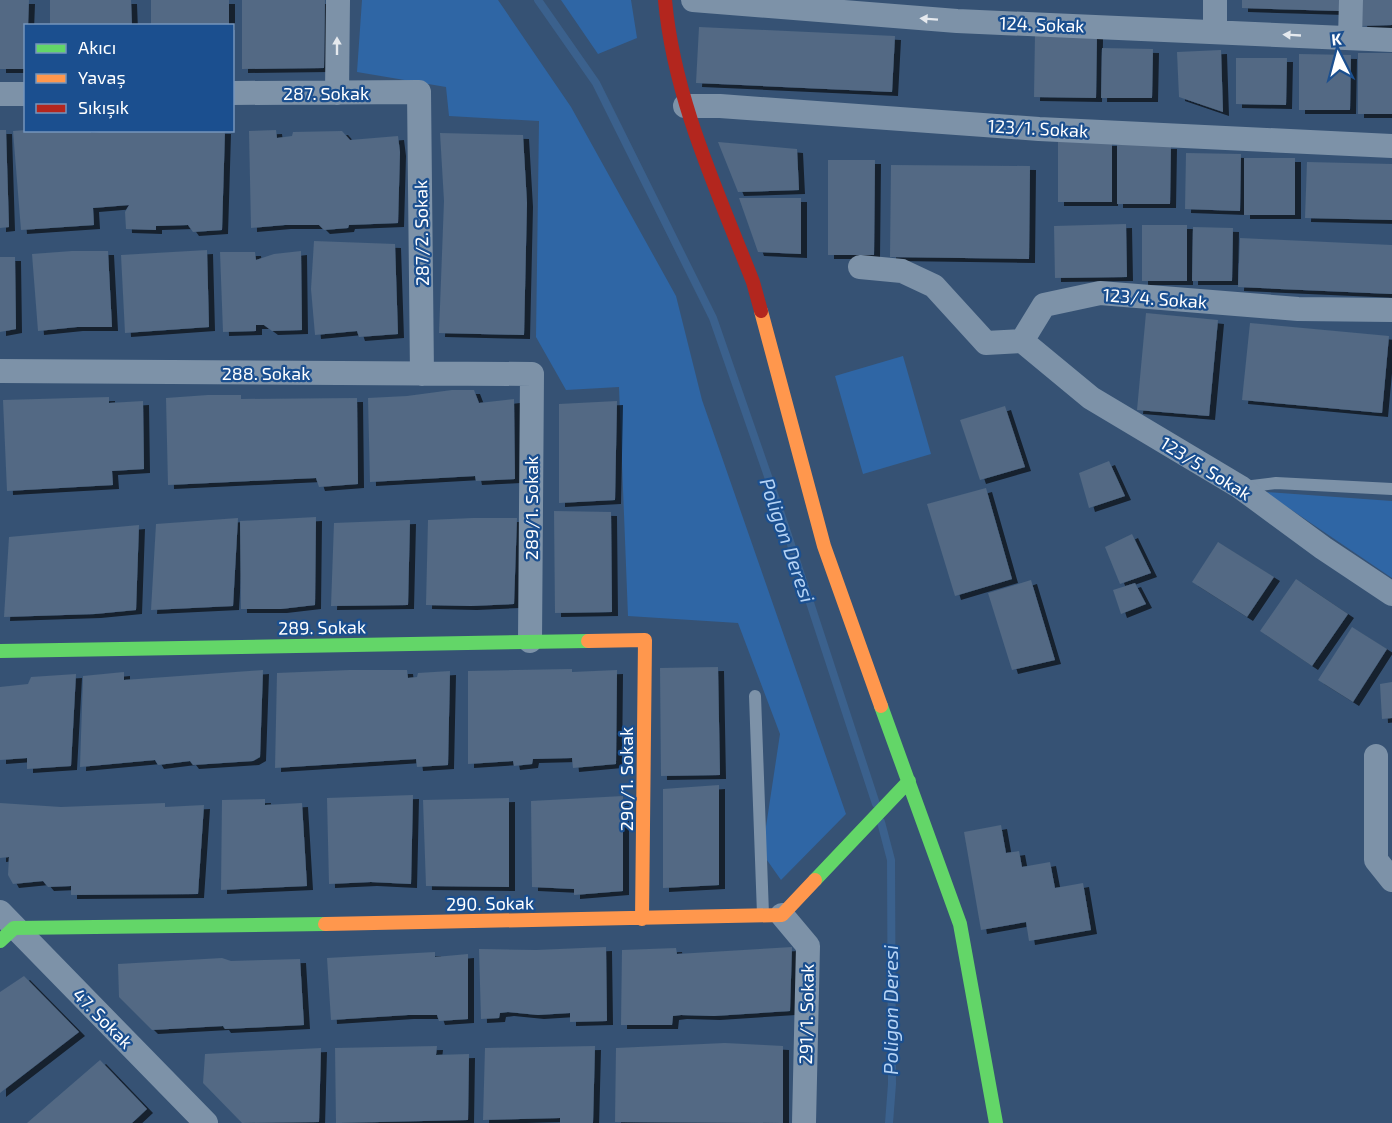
<svg xmlns="http://www.w3.org/2000/svg" width="1392" height="1123" font-family="'Exo 2',sans-serif">
	<style>
		.park { fill: #2f66a5 }
		.lines { fill: none; stroke-linecap: round; stroke-linejoin: round }
		.stream { stroke: #3b618d; stroke-width: 8 }
		.building { fill: #526984; filter: url(#shadow) }
		.lane { stroke: #7d92a8; stroke-width: 12 }
		.street { stroke: #7d92a8; stroke-width: 24 }
		.fast { stroke: #63d668; stroke-width: 14 }
		.slow { stroke: #ff974d; stroke-width: 14 }
		.jam { stroke: #b3261e; stroke-width: 14 }
		.oneway { fill: #e5e9ee }
		.labels { text-anchor: middle; dominant-baseline: central; stroke-width: 4.5; stroke-linejoin: round; paint-order: stroke }
		.street-label { font-size: 18px; fill: #fff; stroke: #1b4f8f }
		.water-label { font-size: 20px; font-style: italic; fill: #b5d3f5; stroke: #1b4f8f }
	</style>
	<defs>
		<filter id="shadow"><feDropShadow dx="6" dy="4" stdDeviation="0" flood-color="#0009"/></filter>
	</defs>
	<rect width="100%" height="100%" fill="#365274"/>
	<!-- park -->
	<path class="park" d="M362 0H498L571 107 676 296 702 400 846 814 781 880 762 853 780 734 738 623 628 616 619 387 566 390 536 337 539 121 449 116 446 87 357 72Z
		M561 0H631L637 38 598 54Z
		M903 356 931 454 863 474 835 376Z
		M1265 492 1392 501V578Z"/>
	<g class="lines">
		<!-- stream -->
		<path class="stream" d="M538 0 596 83 713 318 780 511 876 804
			M881 822 891 860 892 1084 889 1123"/>
	</g>
	<!-- building -->
	<path class="building" d="M0 0H29L28 26H26V69H0Z
		M50 0H131L132 26H50Z
		M151 0H229V26H151Z
		M242 0H325L324 68 242 69Z
		M1242 0H1340L1339 11 1242 8Z
		M1362 0H1392V25L1361 26Z
		M699 27 895 36 892 92 696 83Z
		M1035 34 1097 35 1096 98 1034 97Z
		M1102 48 1153 49 1152 98H1101Z
		M1221 50 1223 112 1179 97 1177 52Z
		M1358 53H1392V114H1358Z
		M1299 54 1351 55 1350 110H1299Z
		M1236 58H1287L1286 105 1236 104Z
		M0 130H6L9 227 0 228Z
		M26 130H91V133L117 130H225L222 230 193 232 188 225 156 226V230L126 229 125 212 129 205 93 208 94 225 21 230 13 131Z
		M276 130 277 138 292 136 293 132 342 131 350 140 398 136 400 152 398 223 349 225 348 228 324 230 319 225H285L251 228 249 131Z
		M440 133 523 135 527 203 524 335 439 333 444 201Z
		M718 142 797 149 799 190 738 192Z
		M1058 142H1112V202H1058Z
		M1117 145H1171L1170 204H1117Z
		M1186 153 1241 154 1240 211 1185 209Z
		M1244 158H1295V215H1244Z
		M828 160H875L874 255H828Z
		M1307 162 1392 164V220L1305 218Z
		M891 165 1030 166 1029 259 890 257Z
		M739 198H801V254L758 252Z
		M1126 224 1127 277 1055 278 1054 226Z
		M1142 225H1187V281H1142Z
		M1193 227 1233 228 1232 281H1192Z
		M1240 238 1392 245V294L1238 287Z
		M314 241 395 244 398 334 359 337 357 331 315 335 311 289Z
		M207 250 209 327 125 333 121 255Z
		M72 251H108L112 327H77L38 331 32 254Z
		M301 251 302 330 272 331 264 325H256V331L223 332 220 252H255L256 260 274 254Z
		M0 257H15L16 329 0 332Z
		M1146 313 1218 320 1209 416 1137 410Z
		M1250 323 1389 336 1382 413 1242 400Z
		M452 390H474L479 403 514 399 515 479 476 481 475 476 370 482 368 398 407 396Z
		M208 395H241V399L357 398 358 484 319 487 316 478 168 485 166 398Z
		M109 397V403L143 401 144 469 112 471 113 485 7 491 3 400Z
		M617 401 615 500 559 503V404Z
		M1005 406 1025 467 980 480 960 420Z
		M1109 461 1125 496 1089 508 1079 473Z
		M986 488 1012 579 955 596 927 504Z
		M554 511 611 512 612 612 555 613Z
		M316 517 315 605 281 609H241L240 521Z
		M238 518 233 606 151 610 156 524Z
		M473 518H517L514 604 471 606 426 605 428 520Z
		M410 520 408 605 331 606 334 523Z
		M139 525 136 610 95 614 4 617 9 537Z
		M1132 534 1151 573 1120 584 1105 547Z
		M1218 542 1274 577 1247 617 1192 582Z
		M1296 579 1348 614 1312 666 1260 631Z
		M1031 580 1055 660 1012 670 988 593Z
		M1135 583 1146 604 1121 614 1113 590Z
		M1352 627 1387 649 1353 702 1318 680Z
		M718 667 720 775 661 776 660 668Z
		M572 669V672L617 670 616 764 573 768 572 758 533 759 532 764 514 766 513 761 468 764V671Z
		M263 670 260 757 253 761 193 765 190 761 158 765 155 760 80 767 83 676 124 672V680Z
		M350 670H407L408 678 417 677 418 673 450 671 448 765 417 767 416 759 275 768 277 673Z
		M76 674 71 766 27 769V758L0 760V687L28 684 31 677Z
		M1392 682V718L1382 719 1380 684Z
		M719 785V885L663 888V789Z
		M413 795 411 884 371 882 329 884 327 798Z
		M623 796V891L574 895V889L532 887 531 801Z
		M509 798V887L426 886 423 800Z
		M265 799V805L302 803 307 886 221 890 222 800Z
		M0 803 61 807 165 803V807L204 805 198 894 71 895V886L48 887 43 881 13 884 8 875 9 857 0 858Z
		M1001 825 1006 853 1019 851 1022 867 1050 862 1055 888 1083 883 1091 930 1029 941 1026 922 981 930 964 832Z
		M606 947 607 1021 570 1022V1013L538 1015 508 1012 500 1013 499 1018 481 1019 479 949 536 950Z
		M792 947 790 1011 714 1016 681 1015 673 1016 672 1025H621L622 950 676 948 677 954Z
		M435 952V957L468 954V1019L439 1021 437 1015H408L331 1020 327 958Z
		M222 958 231 961 300 959 304 1025 225 1029 223 1026 152 1030 119 997 118 964Z
		M24 976 79 1032 0 1093V992Z
		M725 1043 783 1046V1123L615 1122 616 1048Z
		M437 1046 436 1055 469 1054 468 1120 336 1123 335 1048Z
		M595 1046 593 1123H560V1118L483 1120 485 1048Z
		M321 1048 319 1122 242 1123 203 1083 205 1054Z
		M100 1060 147 1109 132 1123H27Z"/>
	<g class="lines">
		<!-- lane -->
		<path class="lane" d="M1244 487 1276 483 1392 489
			M755 696 763 914"/>
		<!-- street -->
		<path class="street" d="M693 0 957 21 1392 40
			M1215 32V0
			M1350 38 1351 0
			M232 93 419 92 422 374
			M337 93 338 0
			M0 94H26
			M685 106H720L1039 129 1392 146
			M860 267 902 271 934 286 986 343 1022 341
			M1022 341 1091 398 1240 487 1323 548 1392 594
			M1022 341 1044 305 1100 293 1298 309 1392 310
			M0 371 532 374 530 641
			M1376 756V860L1392 880
			M0 912 206 1123
			M782 915 808 946 804 1123"/>
		<!-- fast -->
		<path class="fast" d="M0 651 588 641
			M881 706 960 924 996 1123
			M815 880 909 781
			M0 941 14 928 325 924"/>
		<!-- slow -->
		<path class="slow" d="M761 311 824 546 881 706
			M588 641 645 640 642 919
			M325 924 782 915 815 880"/>
		<!-- jam -->
		<path class="jam" d="M665 0C674 99 717 190 753 282L761 311"/>
	</g>
	<!-- one-way arrows -->
	<defs><path id="oneway-solid" d="M-6-.8H1V-3.2L6.5 0L1 3.2V.8H-6Z" transform="scale(1.5)"/></defs>
	<g class="oneway">
		<use href="#oneway-solid" transform="translate(929 19) rotate(-176)"/>
		<use href="#oneway-solid" transform="translate(1292 35) rotate(-177)"/>
		<use href="#oneway-solid" transform="translate(337 46) rotate(-90)"/>
	</g>
	<g class="labels">
		<!-- street labels -->
		<g class="street-label">
			<text transform="translate(1042 24) rotate(2)">124. Sokak</text>
			<text x="326" y="93">287. Sokak</text>
			<text transform="translate(1038 128) rotate(3)">123/1. Sokak</text>
			<text transform="translate(421 233) rotate(-91)">287/2. Sokak</text>
			<text transform="translate(1155 298) rotate(4)">123/4. Sokak</text>
			<text x="266" y="373">288. Sokak</text>
			<text transform="translate(1206 468) rotate(32)">123/5. Sokak</text>
			<text transform="translate(531 508) rotate(-90)">289/1. Sokak</text>
			<text transform="translate(322 627) rotate(-1)">289. Sokak</text>
			<text transform="translate(626 779) rotate(-90)">290/1. Sokak</text>
			<text transform="translate(490 903) rotate(-1)">290. Sokak</text>
			<text transform="translate(806 1014) rotate(-89)">291/1. Sokak</text>
			<text transform="translate(103 1018) rotate(45)">47. Sokak</text>
		</g>
		<!-- water labels -->
		<g class="water-label">
			<text transform="translate(788 540) rotate(71)">Poligon Deresi</text>
			<text transform="translate(890 1010) rotate(-90)">Poligon Deresi</text>
		</g>
	</g>
	<!-- legend -->
	<rect x="24" y="24" width="210" height="108" fill="#1b4f8f" stroke="#7695bc" stroke-width="1.5"/>
	<rect x="36" y="44" width="30" height="9" fill="#63d668" stroke="#7695bc" stroke-width="1.5"/>
	<text x="78" y="54" font-size="18" fill="#ffffff">Akıcı</text>
	<rect x="36" y="74" width="30" height="9" fill="#ff974d" stroke="#7695bc" stroke-width="1.5"/>
	<text x="78" y="84" font-size="18" fill="#ffffff">Yavaş</text>
	<rect x="36" y="104" width="30" height="9" fill="#b3261e" stroke="#7695bc" stroke-width="1.5"/>
	<text x="78" y="114" font-size="18" fill="#ffffff">Sıkışık</text>
	<!-- north arrow -->
	<g transform="translate(1338 54) rotate(354)" stroke="#1b4f8f" stroke-width="4.5" paint-order="stroke">
	<path d="M0-4.5L10 22L0 15L-10 22Z" fill="#ffffff"/>
	<text y="-9" font-size="16" font-weight="bold" text-anchor="middle" fill="#ffffff">K</text>
	</g>
</svg>
